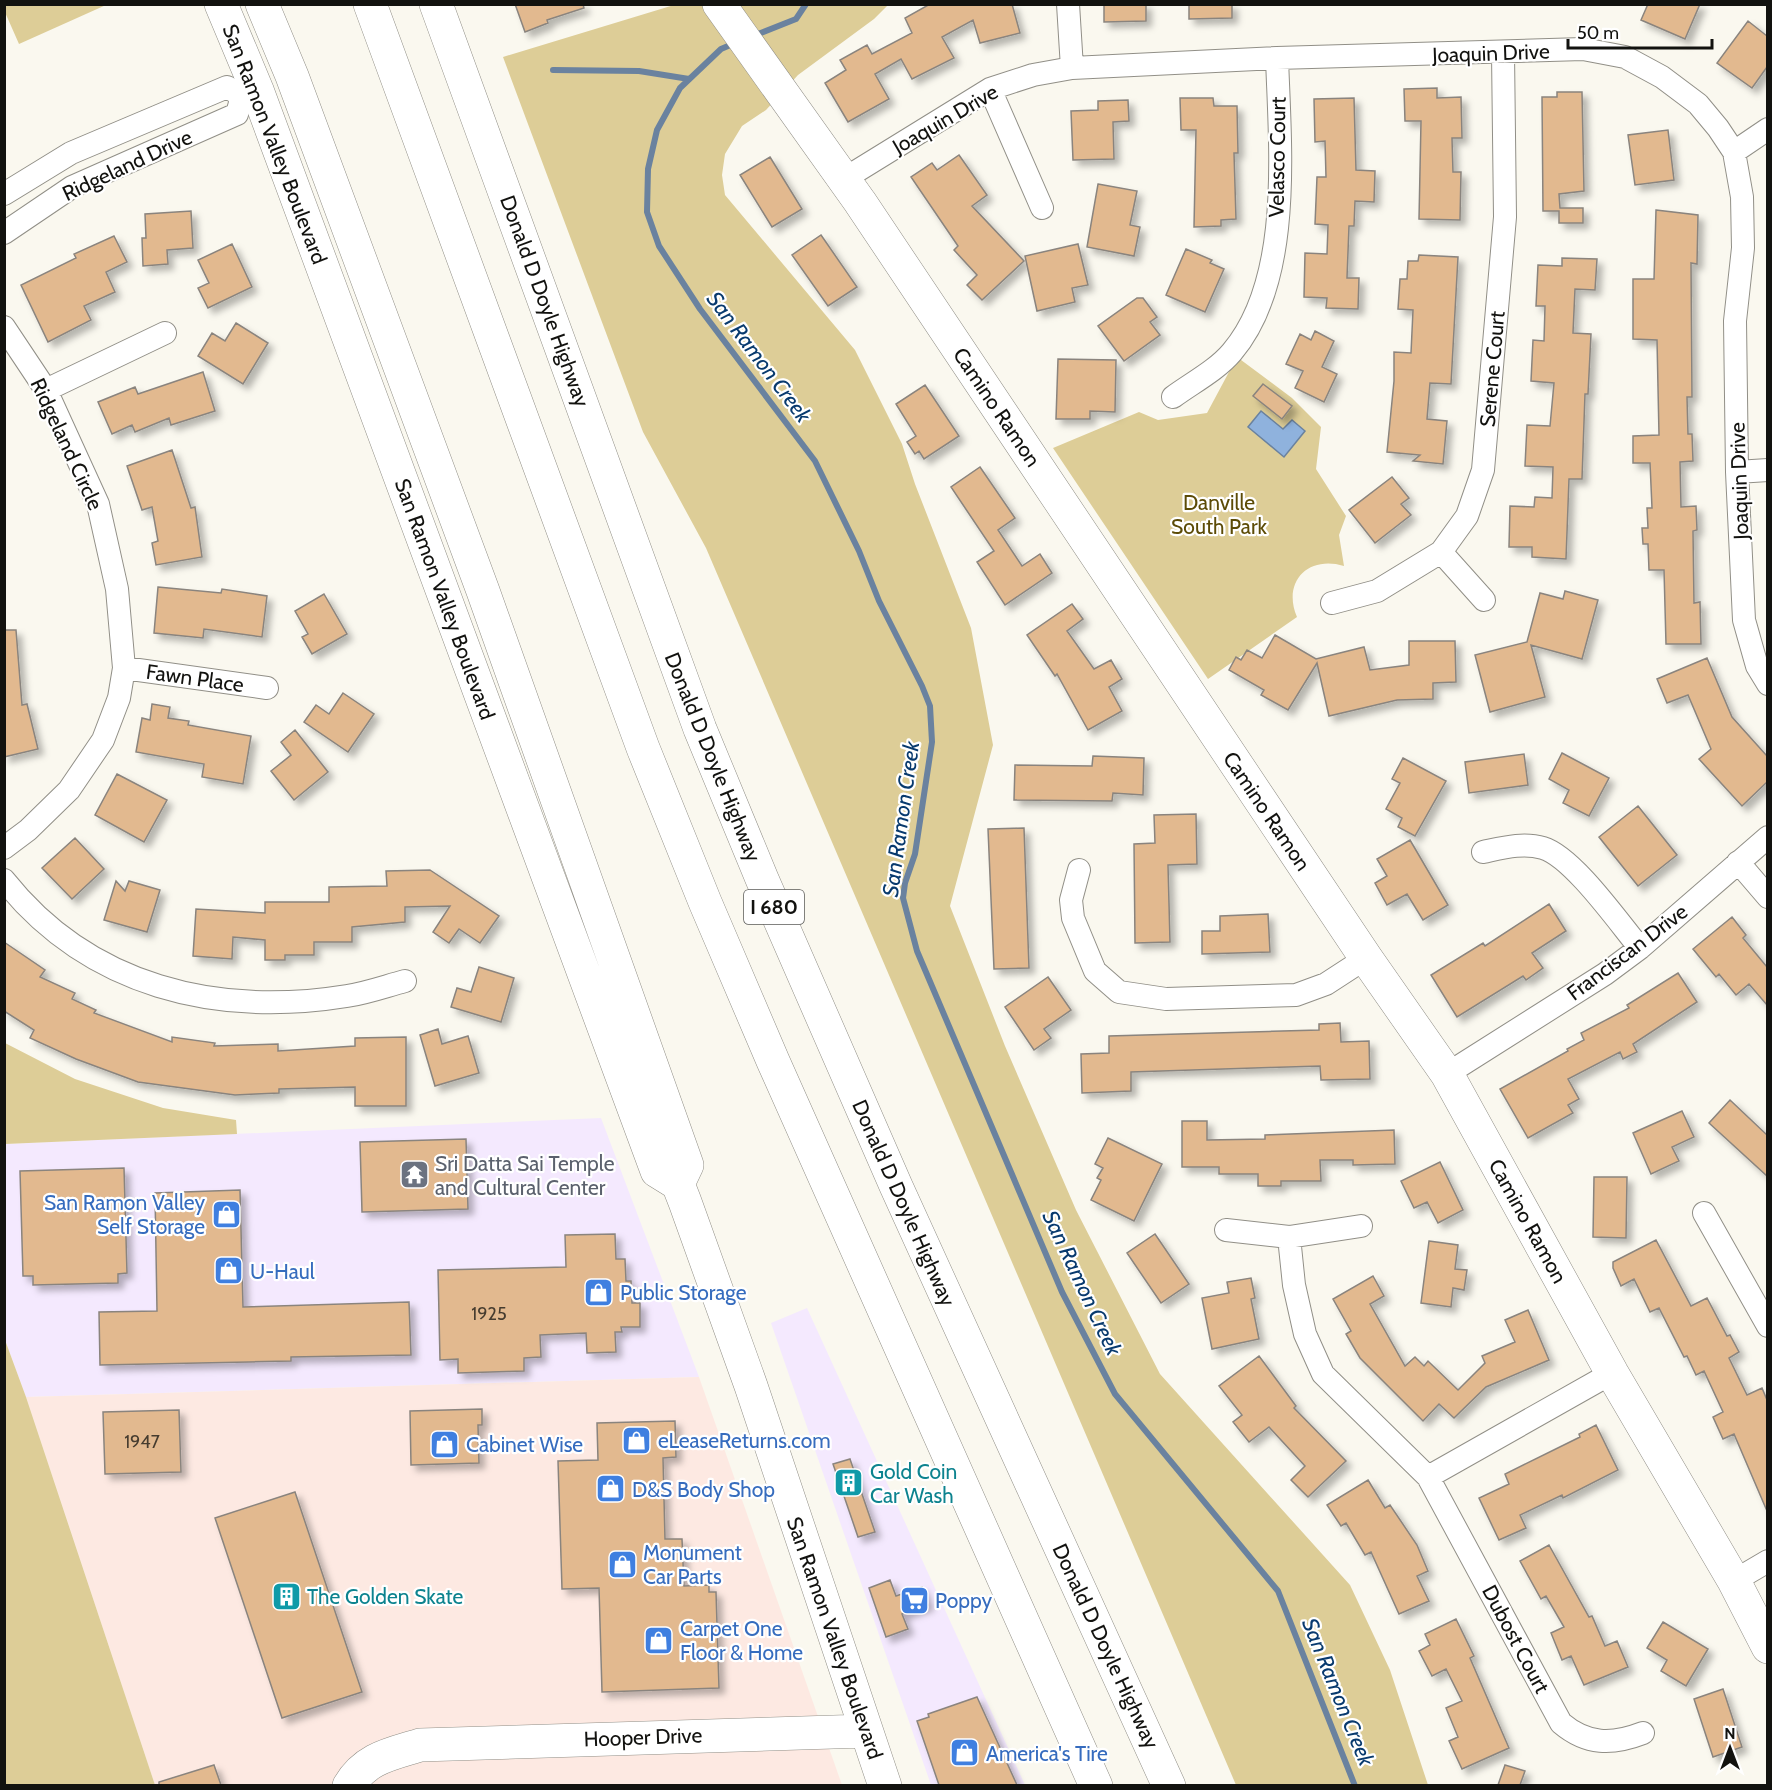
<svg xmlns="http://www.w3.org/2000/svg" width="1772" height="1790" font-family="Cabin,sans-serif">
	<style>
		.commercial { fill: #f4e9fe }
		.industrial { fill: #fde9e2 }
		.green { fill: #ddcd97 }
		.water { fill: #8fb2dd; stroke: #6a829f; stroke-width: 1.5 }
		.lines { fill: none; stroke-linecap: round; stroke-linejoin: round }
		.stream { stroke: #6a829f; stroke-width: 6 }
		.building { fill: #e2b98f; stroke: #8a847e; stroke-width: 1.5; filter: url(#shadow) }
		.street-casing { stroke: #918f87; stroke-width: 24 }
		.secondary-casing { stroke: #918f87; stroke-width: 34 }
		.highway-casing { stroke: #918f87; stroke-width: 34 }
		.street { stroke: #fff; stroke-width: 22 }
		.secondary { stroke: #fff; stroke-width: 33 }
		.highway { stroke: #fff; stroke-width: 33 }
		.labels { text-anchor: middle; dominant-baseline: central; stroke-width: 4.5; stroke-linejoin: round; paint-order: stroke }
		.number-label { font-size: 18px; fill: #463c2f }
		.shield { fill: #fff; stroke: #595957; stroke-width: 1.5 }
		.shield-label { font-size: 20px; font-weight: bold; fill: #12120f }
		.street-label { font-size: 21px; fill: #12120f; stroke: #fff }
		.park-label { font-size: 21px; fill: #5c4b06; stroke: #fff }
		.worship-label { font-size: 21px; fill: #5b616d; stroke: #fff; text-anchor: start }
		.shop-label { font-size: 21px; fill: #366cbe; stroke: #fff; text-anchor: start }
		.culture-label { font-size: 21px; fill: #0d838f; stroke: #fff; text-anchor: start }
		.water-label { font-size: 22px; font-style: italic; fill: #083a6e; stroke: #fff }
	</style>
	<defs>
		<filter id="shadow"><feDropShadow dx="5.5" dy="5.5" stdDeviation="3" flood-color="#0004"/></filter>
	</defs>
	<rect width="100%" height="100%" fill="#faf8ef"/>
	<!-- commercial -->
	<path class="commercial" d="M601 1118 699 1377 26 1397 5 1340V1144Z
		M807 1308 1025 1785H931L771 1323Z"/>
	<!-- industrial -->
	<path class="industrial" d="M699 1377 842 1785H155L26 1397Z"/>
	<!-- green -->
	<path class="green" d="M106 5 19 44 4 10 5 5Z
		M674 5H888L874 19 798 75 766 110 742 126 725 154 722 175 725 195 855 350 902 444 915 484 971 628 993 745 950 906 1005 1046 1076 1210 1160 1374 1350 1585 1390 1670 1428 1785H1236L706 548 643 432 503 57Z
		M1237 357 1292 398 1321 427 1316 469 1346 516 1339 535 1344 566C1308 555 1282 582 1297 617L1208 679 1053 448 1139 412 1158 420 1207 413Z
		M5 1043 75 1079 163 1108 236 1120 237 1134 5 1144Z
		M5 1340 26 1397 155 1785H5Z"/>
	<!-- water -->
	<path class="water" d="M1261 411 1283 429 1292 420 1305 431 1284 457 1248 427Z"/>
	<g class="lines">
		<!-- stream -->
		<path class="stream" d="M753 36 796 19 806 4
			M735 43 721 49 680 88 657 130 648 169 647 212 659 246 700 309 815 461 859 551 879 601 922 686 930 706 932 742 915 854 905 883 903 898 917 951 1062 1292 1115 1394 1278 1591 1355 1786
			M553 70 639 71 689 79"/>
	</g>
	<!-- building -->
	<path class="building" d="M515 4H583L584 8 547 20 548 23 525 32Z
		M930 4H1012L1020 33 980 43 973 20 942 37 954 58 912 79 901 59 875 74 889 99 848 122 825 83 846 70 840 60 867 45 872 54 912 33 905 18Z
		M1104 4H1146V21L1104 22Z
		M1189 4H1232V18L1189 19Z
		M1648 4H1700L1685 39 1641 20Z
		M1748 21 1767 36V67L1752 88 1717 63Z
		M1437 88V98L1461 97 1462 138H1452L1453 172H1461L1460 220 1419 219 1421 121H1405L1404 89Z
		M1557 92H1582L1584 191 1559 194 1560 208H1583V223H1559V211H1543L1542 97H1557Z
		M1180 98H1213L1214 106H1237L1238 153H1234L1236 219 1221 220V226L1194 227 1196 130H1181Z
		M1354 98 1356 170 1375 171 1374 202 1355 201 1354 226H1349L1347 278H1359L1358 309 1326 308 1327 298 1304 297 1305 253 1327 254 1328 225 1315 224 1317 177H1326L1325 141 1315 142 1314 99Z
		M1128 100 1129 121 1113 122 1114 159 1073 160 1071 111 1098 110V101Z
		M1668 130 1674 180 1635 185 1628 135Z
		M959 155 987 195 972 206 1024 261 982 300 967 285 977 275 954 250 958 246 911 177 932 163 937 170Z
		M770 157 802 209 772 227 740 175Z
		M1098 184 1137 191 1130 225 1140 227 1134 256 1087 247Z
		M1656 210 1698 215 1697 264 1691 263 1692 397H1687L1688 434H1692L1693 461 1680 462 1681 507 1696 506 1697 530 1693 531 1694 603 1700 602 1701 644H1666L1664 570H1649L1648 544H1643L1642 528H1648L1647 508H1652L1650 463H1633V436L1659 435 1657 340 1633 339V279H1654Z
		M191 211 193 248 167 250 168 264 143 266 142 238H146L145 214Z
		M821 235 857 287 828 306 792 255Z
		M114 236 127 262 106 272 115 292 84 306 91 320 48 342 21 285 76 258 74 254Z
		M232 244 252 287 208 308 198 288 209 283 198 260Z
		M1078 244 1088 285 1072 288 1075 302 1037 311 1025 256Z
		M1186 249 1212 260 1210 263 1224 269 1205 312 1166 295Z
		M1419 255 1458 257 1451 384 1430 383 1427 419 1447 421 1443 464 1413 461 1420 455 1387 452 1394 381V352L1411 353 1413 310 1398 309 1400 279H1407L1408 261H1418Z
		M1562 258 1597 259 1595 290 1575 289 1573 333 1591 334 1588 394H1585L1582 479H1569L1566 559 1532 557V547H1509L1510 506 1534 507 1535 497 1552 498 1553 467 1525 466 1527 425 1550 426 1554 383 1531 381 1533 340 1544 341 1545 306H1536L1538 265 1562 266Z
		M1137 298H1143L1157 317 1150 322 1160 335 1124 361 1098 326Z
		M236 323 268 343 243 384 198 356 212 333 225 341Z
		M1315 331 1334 341 1322 367 1337 374 1324 402 1295 388 1303 371 1286 364 1300 334 1311 340Z
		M1058 359 1116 360 1115 412 1090 411V419H1056Z
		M203 372 215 411 171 425 169 418 135 432 132 425 112 434 98 402 135 387 138 394Z
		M1263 384 1292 406 1282 419 1253 396Z
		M925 385 959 436 924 459 919 451 915 454 907 442 916 436 896 404Z
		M172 450 191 508 195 507 202 557 156 565 152 543 158 541 152 507 142 510 127 466Z
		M980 467 1015 518 998 530 1022 566 1040 554 1052 573 1005 605 977 562 994 551 951 487Z
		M1392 477 1409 498 1401 504 1411 515 1375 543 1349 510Z
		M158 587 221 593 222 589 267 596 262 637 204 629 203 638 154 633Z
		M1565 591 1598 600 1582 659 1531 645 1545 697 1490 712 1475 655 1527 642 1540 593 1563 599Z
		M324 594 347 634 312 654 302 637 308 634 295 611Z
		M1072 604 1083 619 1067 631 1094 669 1111 660 1122 679 1109 687 1122 711 1088 730 1057 674 1055 676 1027 635Z
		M4 630H16L22 705 27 704 38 749 4 757Z
		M1275 635 1316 659 1364 647 1370 670 1409 665V641H1455L1456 682 1433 683V699L1397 700 1329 716 1317 663 1288 710 1261 695 1264 690 1229 670 1236 657 1241 660 1247 650 1262 658Z
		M1707 658 1732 717 1767 756V782L1742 806 1699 759 1711 749 1688 695 1667 703 1657 679Z
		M343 693 374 714 348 752 304 722 316 705 329 714Z
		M152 704 170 707 168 718 189 721 188 725 251 736 243 784 202 777 204 764 136 752 142 718 150 720Z
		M295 730 328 772 294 800 271 771 291 755 281 742Z
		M1562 753 1609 778 1589 816 1563 803 1569 790 1549 779Z
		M1524 754 1528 785 1469 793 1465 762Z
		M1093 756 1144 758 1143 795 1113 793 1112 801 1014 800 1015 765 1092 766Z
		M1403 758 1446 781 1415 836 1398 827 1402 818 1386 809 1400 783 1392 779Z
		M117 774 167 800 144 842 95 815Z
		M1638 806 1677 855 1638 886 1599 837Z
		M1196 814 1197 864 1168 865 1170 942 1135 943 1134 844 1155 843 1154 815Z
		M1024 828 1029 968 994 969 988 829Z
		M75 838 104 869 72 899 42 868Z
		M1410 840 1448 905 1423 920 1407 894 1387 905 1375 883 1387 876 1377 859Z
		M430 870 499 916 480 943 459 929 449 943 433 932 450 906 405 907V922L352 927V942H314V955H285V960H265V940L233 937 232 959 193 956 196 909 265 913V902H329V887L387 886 386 871Z
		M116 881 125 891 129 881 160 890 147 932 104 920Z
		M1549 904 1566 931 1532 953 1543 968 1526 980 1523 976 1457 1017 1431 975 1483 943 1485 946Z
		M1268 914 1270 952 1202 954V931H1220V916Z
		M1732 917 1746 935 1743 938 1767 967V1005L1749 984 1736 995 1719 974 1716 977 1693 949Z
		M4 942 45 970 40 977 75 993 72 999 96 1010 94 1013 172 1042V1037L215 1043 214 1046 278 1044V1051L355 1046V1038L406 1037V1106H355V1087L279 1089V1093L235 1095 138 1082 76 1059 30 1038 34 1030 4 1011Z
		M479 967 514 978 501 1022 451 1007 457 988 471 992Z
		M1678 973 1697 1002 1633 1044 1637 1052 1623 1059 1620 1052 1568 1079 1579 1099 1568 1105 1573 1113 1528 1138 1500 1089 1568 1051 1567 1049 1584 1040 1581 1033 1629 1008 1627 1005Z
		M1048 977 1071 1010 1044 1029 1051 1038 1034 1050 1005 1007Z
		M1340 1023 1341 1042 1369 1041 1370 1079 1321 1080 1320 1066 1131 1072V1091L1082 1093 1081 1054 1109 1053V1036L1319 1030V1024Z
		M438 1029 442 1044 468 1036 479 1073 435 1086 420 1035Z
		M1730 1100 1767 1135V1176L1709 1123Z
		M1682 1111 1694 1137 1672 1147 1679 1161 1651 1174 1633 1133Z
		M1182 1121H1207V1140L1265 1139V1135L1394 1130 1395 1164 1353 1165V1160H1320L1321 1181H1281V1186H1258V1174H1219V1167H1182Z
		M1108 1138 1162 1164 1134 1221 1091 1200 1101 1180 1097 1178 1103 1168 1095 1164Z
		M466 1139 468 1209 362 1212 360 1142Z
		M1440 1162 1463 1210 1438 1223 1427 1202 1414 1208 1401 1181Z
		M124 1168 127 1273 118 1274V1283L33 1285V1276H23L20 1171Z
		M1594 1177H1627L1626 1238 1593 1237Z
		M240 1190 243 1307 409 1302 411 1355 291 1357V1361L100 1365 99 1312 157 1311 155 1193Z
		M615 1234 616 1259H625L626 1281H631L632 1303H640V1327H621L622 1332H615L616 1352 587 1353 586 1333 540 1335 541 1357 524 1358V1371L458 1373V1359L440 1360 438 1270 566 1267 565 1235Z
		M1155 1234 1189 1284 1161 1303 1127 1253Z
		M1656 1240 1691 1306 1707 1298 1727 1336 1730 1335 1739 1352 1729 1358 1747 1395 1762 1388 1767 1400V1511L1734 1434 1723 1439 1713 1417 1723 1412 1704 1371 1696 1375 1687 1356 1684 1357 1659 1308 1650 1312 1634 1279 1621 1286 1613 1268V1262Z
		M1429 1241 1458 1245 1455 1269 1467 1270 1464 1290 1453 1288 1451 1307 1421 1303Z
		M1373 1276 1384 1296 1370 1304 1405 1366 1415 1357 1424 1366 1428 1361 1458 1390 1485 1363 1482 1356 1515 1342 1505 1320 1528 1310 1549 1360 1486 1387 1454 1418 1439 1404 1423 1421 1360 1358 1346 1334 1351 1331 1333 1299Z
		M1251 1278 1255 1298 1251 1299 1259 1339 1212 1349 1202 1298 1229 1293 1227 1282Z
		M1259 1356 1296 1406 1294 1408 1346 1461 1308 1497 1291 1480 1305 1466 1269 1427 1249 1442 1233 1422 1242 1415 1219 1386Z
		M482 1409V1425H478L479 1463 411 1465 410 1411Z
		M179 1410 181 1472 105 1474 103 1412Z
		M675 1421 676 1457 663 1458 665 1539H682L684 1586 709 1585V1592H716L719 1688 602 1692 599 1588 562 1589 558 1461 598 1460 597 1423Z
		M1596 1425 1618 1470 1563 1498 1562 1495 1520 1515 1526 1528 1499 1540 1479 1498 1509 1484 1505 1474 1580 1437 1579 1434Z
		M850 1459 875 1532 858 1537 833 1464Z
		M1368 1480 1385 1508 1390 1505 1417 1545 1428 1571 1417 1576 1429 1601 1399 1614 1371 1552 1365 1555 1346 1523 1341 1526 1327 1505Z
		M295 1492 362 1692 282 1718 215 1518Z
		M1549 1545 1589 1617 1592 1616 1605 1646 1617 1641 1628 1667 1584 1685 1571 1656 1562 1660 1551 1633 1564 1627 1546 1596 1541 1599 1520 1561Z
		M890 1580 896 1596 922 1587 928 1605 902 1614 908 1629 886 1637 869 1588Z
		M1456 1619 1474 1656 1470 1658 1509 1748 1462 1769 1449 1741 1458 1737 1446 1708 1462 1701 1446 1669 1432 1676 1419 1651 1430 1645 1425 1634Z
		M1663 1622 1708 1649 1686 1686 1661 1671 1667 1660 1647 1648Z
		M1723 1689 1742 1747 1713 1757 1694 1699Z
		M977 1697 1017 1785H939L917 1721 929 1717 928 1714Z
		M214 1765 221 1785H159V1782Z
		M1505 1765 1525 1771 1520 1785H1498Z"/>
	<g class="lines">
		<defs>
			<path id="street" d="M1068 4 1072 68
				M990 89 1042 208
				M1734 152 1768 129
				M844 179 990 89 1033 75 1072 68 1277 58 1583 49 1625 57 1662 77 1698 104 1718 128 1734 152 1742 197 1743 248 1735 321 1737 472 1744 620 1757 666 1768 684
				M4 194 71 153 227 87 242 96
				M4 233 72 187 237 114 242 96
				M4 327 46 390 98 504 117 589 124 668 119 698 103 740 69 790 28 830 4 848
				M46 390 165 333
				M1173 397C1192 383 1217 370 1232 352 1293 280 1280 148 1277 58
				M1737 472 1768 470
				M1441 552 1484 600
				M1332 603 1377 591 1441 552 1467 516 1483 470 1505 217 1503 53
				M124 668 267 688
				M1483 852C1502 848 1523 842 1543 848 1573 857 1619 923 1640 948
				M1738 862 1768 897
				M1079 870 1071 900 1073 918 1095 971 1119 992 1166 999 1296 995 1326 984 1366 958
				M4 880C89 987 217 1017 347 996 367 993 386 986 405 981
				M1447 1074 1605 974 1640 948 1768 837
				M1704 1213 1768 1326
				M1226 1230 1289 1237 1361 1226
				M1289 1237 1294 1285 1305 1334 1323 1374 1428 1477 1561 1723C1587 1745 1612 1745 1643 1733
				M1428 1477 1612 1373
				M1734 1581 1768 1561"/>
			<path id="secondary" d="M221 4 257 90 657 1171 678 1184 685 1202 751 1386 885 1786
				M262 4 292 76 483 591 687 1165 678 1184
				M719 4 860 202 1366 958 1447 1074 1612 1373 1734 1581 1768 1647
				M349 1786C365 1758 391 1754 420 1745L865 1731"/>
			<path id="highway" d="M370 4 643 748 705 902 773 1061 1096 1786
				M436 4 700 729 762 879 896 1186 1169 1786"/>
		</defs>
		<!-- street casing -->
		<use href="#street" class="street-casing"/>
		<!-- secondary casing -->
		<use href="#secondary" class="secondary-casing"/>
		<!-- highway casing -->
		<use href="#highway" class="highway-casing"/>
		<!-- street -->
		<use href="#street" class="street"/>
		<!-- secondary -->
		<use href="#secondary" class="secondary"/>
		<!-- highway -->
		<use href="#highway" class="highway"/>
	</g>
	<!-- icons -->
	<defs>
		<symbol id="temple-square" viewBox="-11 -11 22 22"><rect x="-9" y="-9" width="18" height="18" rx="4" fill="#6b7280" stroke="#fff"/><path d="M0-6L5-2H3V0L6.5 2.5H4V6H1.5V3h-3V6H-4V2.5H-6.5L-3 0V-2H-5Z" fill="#fff"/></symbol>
		<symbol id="shop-square" viewBox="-11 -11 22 22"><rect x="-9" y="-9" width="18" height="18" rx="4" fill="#3f7fe0" stroke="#fff"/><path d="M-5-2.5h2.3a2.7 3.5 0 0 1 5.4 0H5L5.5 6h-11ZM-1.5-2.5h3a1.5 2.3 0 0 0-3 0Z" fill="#fff"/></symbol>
		<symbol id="building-square" viewBox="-11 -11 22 22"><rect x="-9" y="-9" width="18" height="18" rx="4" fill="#0f9aa8" stroke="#fff"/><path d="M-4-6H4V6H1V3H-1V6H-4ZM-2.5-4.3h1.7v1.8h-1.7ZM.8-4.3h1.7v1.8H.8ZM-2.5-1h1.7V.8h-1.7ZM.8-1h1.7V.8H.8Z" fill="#fff"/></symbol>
		<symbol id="supermarket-square" viewBox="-11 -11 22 22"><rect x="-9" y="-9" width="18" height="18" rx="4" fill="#3f7fe0" stroke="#fff"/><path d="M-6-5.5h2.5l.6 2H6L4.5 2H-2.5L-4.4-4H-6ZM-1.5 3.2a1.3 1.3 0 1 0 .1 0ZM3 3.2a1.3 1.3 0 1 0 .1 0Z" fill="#fff"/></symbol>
	</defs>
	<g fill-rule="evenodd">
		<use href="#temple-square" x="398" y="1158" width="33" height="33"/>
		<use href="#shop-square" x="210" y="1198" width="33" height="33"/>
		<use href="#shop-square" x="212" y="1254" width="33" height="33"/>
		<use href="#shop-square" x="582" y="1276" width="33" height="33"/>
		<use href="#shop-square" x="620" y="1424" width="33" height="33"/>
		<use href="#shop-square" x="428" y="1428" width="33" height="33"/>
		<use href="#building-square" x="832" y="1466" width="33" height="33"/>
		<use href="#shop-square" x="594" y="1472" width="33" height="33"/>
		<use href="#shop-square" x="606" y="1548" width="33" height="33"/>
		<use href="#building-square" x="270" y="1580" width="33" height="33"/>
		<use href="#supermarket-square" x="898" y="1584" width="33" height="33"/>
		<use href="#shop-square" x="642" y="1624" width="33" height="33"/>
		<use href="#shop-square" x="948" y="1736" width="33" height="33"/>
	</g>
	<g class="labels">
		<!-- number labels -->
		<g class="number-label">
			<text x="489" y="1314">1925</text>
			<text x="142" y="1442">1947</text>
		</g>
		<!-- shield labels -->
		<rect class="shield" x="744" y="890" width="60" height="34" rx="4.5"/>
		<g class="shield-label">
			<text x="774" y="907">I 680</text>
		</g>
		<!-- street labels -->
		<g class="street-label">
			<text transform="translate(1491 53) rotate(-2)">Joaquin Drive</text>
			<text transform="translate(945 119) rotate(-30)">Joaquin Drive</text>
			<text transform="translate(275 144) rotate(69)">San Ramon Valley Boulevard</text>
			<text transform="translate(1277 157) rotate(-89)">Velasco Court</text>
			<text transform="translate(127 165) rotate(-25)">Ridgeland Drive</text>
			<text transform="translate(545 301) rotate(70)">Donald D Doyle Highway</text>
			<text transform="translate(1492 369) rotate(-85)">Serene Court</text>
			<text transform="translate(997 407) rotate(56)">Camino Ramon</text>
			<text transform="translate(67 444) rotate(65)">Ridgeland Circle</text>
			<text transform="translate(1739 481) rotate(-92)">Joaquin Drive</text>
			<text transform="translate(445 599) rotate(70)">San Ramon Valley Boulevard</text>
			<text transform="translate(195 678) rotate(8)">Fawn Place</text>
			<text transform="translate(713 757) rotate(68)">Donald D Doyle Highway</text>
			<text transform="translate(1267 811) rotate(56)">Camino Ramon</text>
			<text transform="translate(1627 952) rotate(-37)">Franciscan Drive</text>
			<text transform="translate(904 1203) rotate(66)">Donald D Doyle Highway</text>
			<text transform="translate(1528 1221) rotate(61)">Camino Ramon</text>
			<text transform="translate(835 1638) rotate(71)">San Ramon Valley Boulevard</text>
			<text transform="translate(1516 1639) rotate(62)">Dubost Court</text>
			<text transform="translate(1106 1646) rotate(65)">Donald D Doyle Highway</text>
			<text transform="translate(643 1737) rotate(-2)">Hooper Drive</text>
		</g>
		<!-- park labels -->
		<g class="park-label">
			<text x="1219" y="502">Danville<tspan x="1219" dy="24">South Park</tspan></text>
		</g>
		<!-- worship labels -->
		<g class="worship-label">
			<text x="435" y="1163">Sri Datta Sai Temple<tspan x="435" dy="24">and Cultural Center</tspan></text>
		</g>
		<!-- shop labels -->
		<g class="shop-label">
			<text x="205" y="1202" text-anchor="end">San Ramon Valley<tspan x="205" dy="24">Self Storage</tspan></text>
			<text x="250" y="1271">U-Haul</text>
			<text x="620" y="1292">Public Storage</text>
			<text x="658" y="1440">eLeaseReturns.com</text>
			<text x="466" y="1444">Cabinet Wise</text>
			<text x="632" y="1489">D&amp;S Body Shop</text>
			<text x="643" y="1552">Monument<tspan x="643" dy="24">Car Parts</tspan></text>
			<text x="935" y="1600">Poppy</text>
			<text x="680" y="1628">Carpet One<tspan x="680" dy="24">Floor &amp; Home</tspan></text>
			<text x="986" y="1753">America's Tire</text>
		</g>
		<!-- culture labels -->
		<g class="culture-label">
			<text x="870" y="1471">Gold Coin<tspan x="870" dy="24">Car Wash</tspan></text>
			<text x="307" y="1596">The Golden Skate</text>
		</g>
		<!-- water labels -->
		<g class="water-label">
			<text transform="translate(759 357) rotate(53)">San Ramon Creek</text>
			<text transform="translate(901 819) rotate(-82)">San Ramon Creek</text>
			<text transform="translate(1082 1283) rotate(65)">San Ramon Creek</text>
			<text transform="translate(1338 1692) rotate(68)">San Ramon Creek</text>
		</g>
	</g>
	<!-- border -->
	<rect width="1772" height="1790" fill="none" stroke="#12120f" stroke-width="12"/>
	<!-- north arrow -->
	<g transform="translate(1730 1748)" stroke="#ffffff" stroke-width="4.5" paint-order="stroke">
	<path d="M0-4.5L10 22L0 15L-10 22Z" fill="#12120f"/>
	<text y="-9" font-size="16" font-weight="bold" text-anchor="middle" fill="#12120f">N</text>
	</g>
	<!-- scale -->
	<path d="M1568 39v9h144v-9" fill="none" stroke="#12120f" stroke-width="3"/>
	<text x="1577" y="39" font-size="18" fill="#12120f" stroke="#ffffff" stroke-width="4.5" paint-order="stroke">50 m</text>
</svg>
